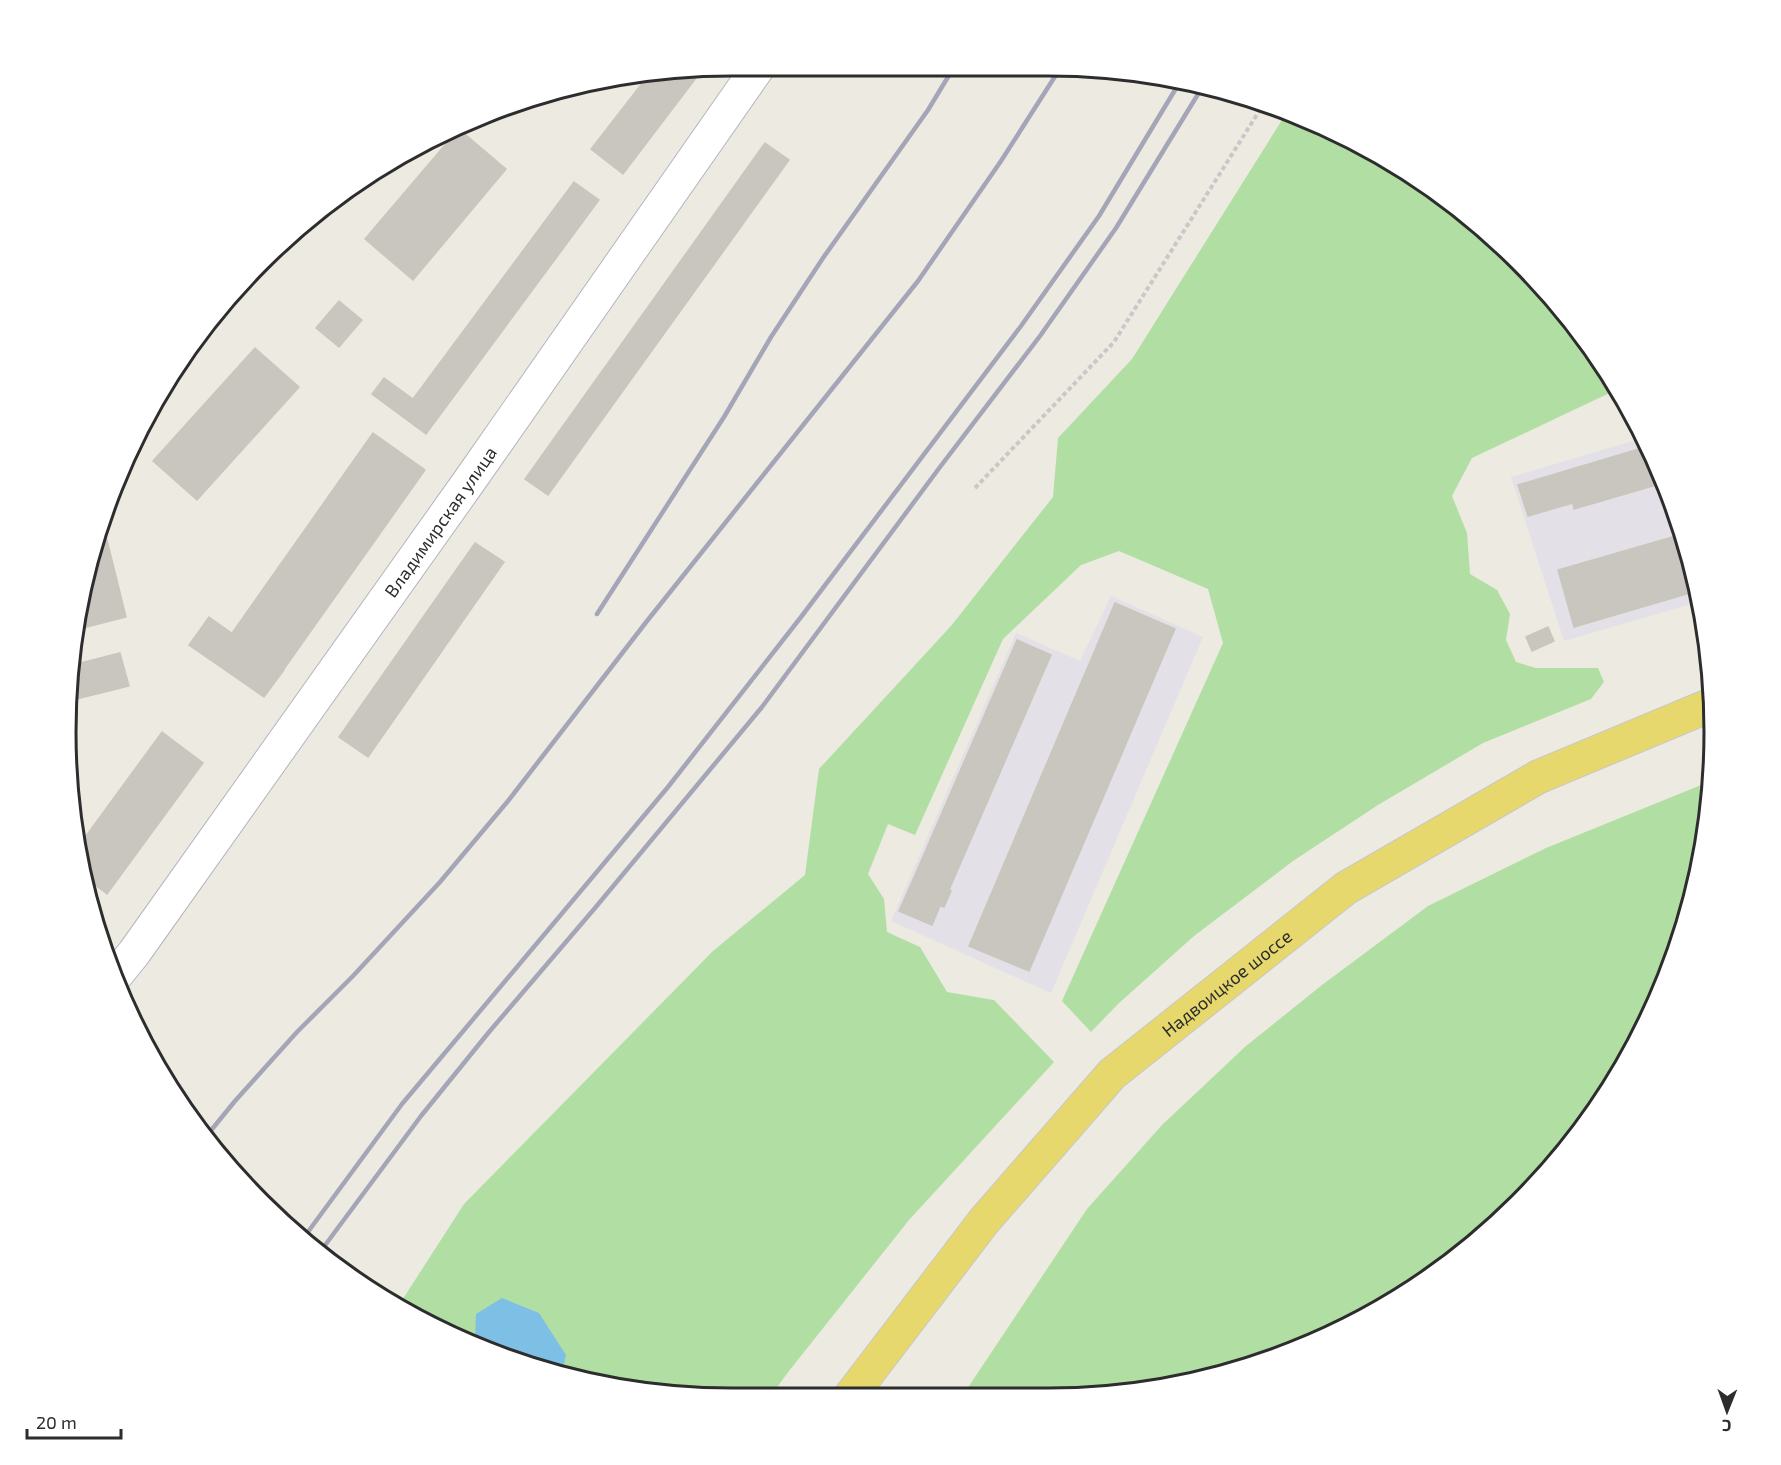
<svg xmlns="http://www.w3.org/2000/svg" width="1781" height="1465" font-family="'Exo 2',sans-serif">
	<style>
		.industrial { fill: #e3e1e7 }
		.green { fill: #b1dfa3 }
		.water { fill: #7ebfe6 }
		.building { fill: #c9c6c0; stroke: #c9c6bb; stroke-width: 1.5 }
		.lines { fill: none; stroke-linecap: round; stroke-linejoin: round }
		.minor-casing { stroke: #b4b6bf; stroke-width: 35 }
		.major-casing { stroke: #c8c8c8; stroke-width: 35 }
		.path { stroke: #c8c8c8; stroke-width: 4; stroke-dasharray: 4.5 3; stroke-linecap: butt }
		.minor { stroke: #fff; stroke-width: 33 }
		.major { stroke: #e6d86d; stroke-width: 33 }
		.rail { stroke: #a4a5b6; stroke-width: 4.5 }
		.labels { text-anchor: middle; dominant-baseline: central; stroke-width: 4.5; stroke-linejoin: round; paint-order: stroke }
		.street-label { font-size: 18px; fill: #2d2d2d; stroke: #fff }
		.rim { fill: none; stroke: #2d2d2d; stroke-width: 3 }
	</style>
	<rect width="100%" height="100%" fill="#edeae1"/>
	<!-- industrial -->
	<path class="industrial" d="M1646 437 1692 560 1699 602 1564 641 1511 477Z
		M1111 596 1203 637 1051 993 891 921 1016 633 1080 661Z"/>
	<!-- green -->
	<path class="green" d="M1287 112 1303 117 1418 178 1520 261 1602 362 1618 389 1472 458 1452 496 1467 533 1470 574 1497 590 1510 614 1506 640 1516 662 1536 668H1598L1604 682 1591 699 1483 743 1378 805 1293 861 1194 936 1118 1004 1091 1032 1062 1001 1223 643 1208 589 1119 551 1081 565 1003 639 915 835 888 824 868 874 884 899 887 932 920 947 947 992 994 1000 1054 1062 909 1220 789 1371 769 1398H689L560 1376 437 1330 399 1305 464 1204 713 951 805 875 819 769 951 626 1053 497 1058 438 1132 359Z
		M1711 781 1709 820 1680 947 1626 1066 1549 1172 1454 1261 1343 1330 1221 1376 1092 1398H961L1087 1209 1162 1125 1246 1046 1322 985 1428 906 1546 848Z"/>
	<!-- water -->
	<path class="water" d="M502 1298 539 1313 566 1355 561 1377 481 1347 475 1341 476 1314Z"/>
	<!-- building -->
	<path class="building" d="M702 70 623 174 591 149 647 77Z
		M460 130 506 169 413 280 365 239 456 132Z
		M765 143 789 160 548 495 525 479Z
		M574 182 599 200 426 434 372 394 384 378 413 399Z
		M339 301 362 320 339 347 316 328Z
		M255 348 299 387 197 500 153 461Z
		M373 433 425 470 284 669 232 633Z
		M1649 446 1663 483 1574 509 1573 503 1528 516 1518 485Z
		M1683 534 1692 560 1697 591 1574 627 1558 570Z
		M107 540 126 617 79 629 97 543Z
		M475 543 504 562 368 757 339 737Z
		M1115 603 1175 629 1029 971 969 946Z
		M209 617 284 670 264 697 189 645Z
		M1548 627 1554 641 1532 651 1526 637Z
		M1017 640 1051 655 949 890 915 875Z
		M120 653 129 686 68 701 67 689 72 665Z
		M162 732 203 763 107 894 84 876 79 862 78 847Z
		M915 875 951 891 944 907 940 906 932 925 899 911Z"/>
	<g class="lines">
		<defs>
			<g id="minor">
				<path id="s1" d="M117 974 134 953 470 480 759 66"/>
			</g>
			<g id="major">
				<path id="s2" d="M849 1398 984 1221 1112 1074 1346 888 1538 777 1713 704"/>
			</g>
		</defs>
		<!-- minor casing -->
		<use href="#minor" class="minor-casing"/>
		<!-- major casing -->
		<use href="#major" class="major-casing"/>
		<!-- path -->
		<path class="path" d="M975 488 1114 342 1263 105"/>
		<!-- minor -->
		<use href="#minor" class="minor"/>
		<!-- major -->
		<use href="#major" class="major"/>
		<!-- rail -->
		<path class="rail" d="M597 614 724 417 771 337 823 258 928 110 954 67
			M204 1139 235 1101 297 1032 353 976 440 882 508 801 647 621 918 281 1001 161 1061 67
			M302 1240 402 1104 668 787 801 617 1021 326 1099 216 1181 80
			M320 1252 421 1116 489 1032 595 908 762 707 940 467 1040 336 1116 228 1203 86"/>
	</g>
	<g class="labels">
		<!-- street labels -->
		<g class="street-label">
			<text stroke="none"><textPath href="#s1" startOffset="556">Владимирская улица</textPath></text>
			<text stroke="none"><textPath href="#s2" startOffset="564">Надвоицкое шоссе</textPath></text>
		</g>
	</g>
	<!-- crop -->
	<path d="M0 0H1781V1465H0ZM732 76H1048A656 656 0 0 1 1704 732V732A656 656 0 0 1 1048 1388H732A656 656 0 0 1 76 732V732A656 656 0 0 1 732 76Z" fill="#fff" fill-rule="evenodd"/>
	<path class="rim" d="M732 76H1048A656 656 0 0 1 1704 732V732A656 656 0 0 1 1048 1388H732A656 656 0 0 1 76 732V732A656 656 0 0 1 732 76Z"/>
	<!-- north arrow -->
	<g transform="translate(1727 1411) rotate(181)" stroke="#ffffff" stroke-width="4.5" paint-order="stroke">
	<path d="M0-4.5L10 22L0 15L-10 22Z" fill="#2d2d2d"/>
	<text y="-9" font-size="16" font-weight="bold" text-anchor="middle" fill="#2d2d2d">С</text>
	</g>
	<!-- scale -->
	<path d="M27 1429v9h94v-9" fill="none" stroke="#2d2d2d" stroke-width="3"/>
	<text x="36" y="1429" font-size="18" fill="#2d2d2d" stroke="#ffffff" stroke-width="4.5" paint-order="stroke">20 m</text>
</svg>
